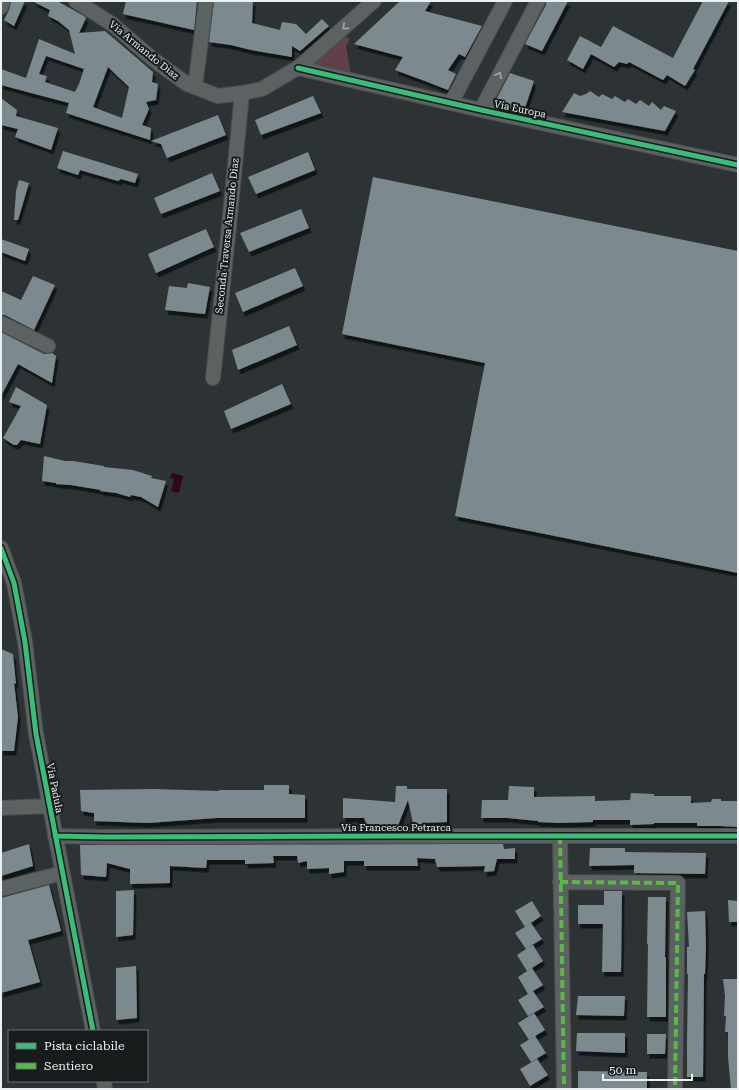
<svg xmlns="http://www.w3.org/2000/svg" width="739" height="1090" font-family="'Roboto Serif',serif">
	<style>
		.green { fill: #614049 }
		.water { fill: #2f0717 }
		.building { fill: #7b8a8f; fill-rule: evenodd; filter: url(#shadow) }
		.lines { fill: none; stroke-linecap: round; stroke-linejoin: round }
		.street-casing { stroke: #494e4f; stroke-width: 16 }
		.street { stroke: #5c6162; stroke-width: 14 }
		.quiet { stroke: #58b947; stroke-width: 4; stroke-dasharray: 8 4; stroke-linecap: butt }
		.cycleway-casing { stroke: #161b1c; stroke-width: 8 }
		.cycleway { stroke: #3abd76; stroke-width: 5 }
		.oneway { stroke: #a4a9aa }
		.labels { text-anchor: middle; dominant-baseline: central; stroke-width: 4; stroke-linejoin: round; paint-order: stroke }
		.street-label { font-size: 10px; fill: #ebf1f2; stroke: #161b1c }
	</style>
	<defs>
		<filter id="shadow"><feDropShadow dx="2.5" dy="4.5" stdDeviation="0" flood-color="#0009"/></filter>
	</defs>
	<rect width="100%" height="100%" fill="#2d3334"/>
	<!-- green -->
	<path class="green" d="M342 34 350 39 346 46 351 75 316 71 311 63Z"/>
	<!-- water -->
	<path class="water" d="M172 473 183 476 179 493 171 491 174 479 170 478Z"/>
	<!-- building -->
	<path class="building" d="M11 1H25L14 26 4 20 9 10Z
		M32 1H57L84 16 86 18 79 33 105 31 153 72 152 82 158 84 156 100 146 102 149 109 142 125 151 128 150 140 66 113 69 103 1 85V69L26 78 39 39 75 54 69 30 58 21 48 16 50 10ZM46 56 84 69 79 84 75 92 45 82 47 76 39 74ZM108 67 129 87 122 118 93 107Z
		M126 1H197L194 30 123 14Z
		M214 1H253L252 23 280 30 282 22 296 24 306 34 322 19 329 26 300 51 292 46V57L251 50 231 45 209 42Z
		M400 1H431L425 11 482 26 465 57 459 54 448 70 456 74 448 90 425 81 395 70 403 57 354 44Z
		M546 1H568L542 51 525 44 546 5Z
		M703 1H729L693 69 695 70 685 86 667 75 663 80 629 62 627 64 619 62 614 67 591 54 583 69 567 60 580 36 601 47 613 26 673 58Z
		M510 73 534 81 525 108 512 104 511 108 494 104Z
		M590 91 599 97 602 94 612 99 615 96 625 102 628 99 636 104 640 100 649 106 652 102 661 110 664 106 676 111 665 131 562 112 574 93 580 96 586 94Z
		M313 96 321 113 261 135 255 120Z
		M1 98 17 110 16 116 58 128 51 150 15 137 18 129 1 125Z
		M218 115 226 135 167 158 161 144 151 141Z
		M63 151 138 174 135 183 121 179 118 181 80 170 78 175 57 168Z
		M308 152 315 170 256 194 248 177Z
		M212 173 220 191 161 214 154 198Z
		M373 177 738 251V573L455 516 485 363 342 334Z
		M19 180 29 183 18 220H14L16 191Z
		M301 209 309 228 249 252 240 233Z
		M206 229 214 247 156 273 148 254Z
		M1 239 29 249 25 261 1 252Z
		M295 268 303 286 243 312 235 293Z
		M33 276 55 285 34 330 5 315H1V291L21 300Z
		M188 283 210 287 205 314 165 310 169 286 187 288Z
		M289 326 297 345 238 370 232 350Z
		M1 332 44 354H48L52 353 56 356 52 383 18 364 1 396Z
		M282 384 291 404 231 429 224 411Z
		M16 387 47 405 40 444 21 440 17 445H14L3 438 21 406 9 402Z
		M44 456 65 461H73L104 466V467L133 470 152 476 151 478 166 481 158 507 141 497 131 495 130 497 116 493 100 491 101 490 71 485 56 484V483L42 481Z
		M1 649 13 654 16 684 14 683 18 717 14 751H1Z
		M264 785H289V794L305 795V818H216L148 823 94 821V813L81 811 80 790 154 789 219 791V790H264Z
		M396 786H407V789H447V822L422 823V828H414L408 800 397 828H368L364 818H343V798L395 802Z
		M509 786 534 787V797L595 796V801L630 800 631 793 654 794V796H691V803L711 802 712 799H721V801H738V827L721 826H697V823H654V824L630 825V820H593V822L558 823 538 822V821L508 818H481L482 800H508Z
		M29 844 33 866 1 876V853Z
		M503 844 504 849 515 848V859H497L494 871 484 872 485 866 437 867 435 859 417 858 418 866H364V861H344V872L329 874V868L307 869V861L298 863 297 856H273L274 863 245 864V860H207L206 868 170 866V883L130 884V869L107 863 106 877 81 875 80 845Z
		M590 848H625V852L706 853 705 874 634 873V865L589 866Z
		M49 885 61 931 28 940 40 982 1 993V898Z
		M134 890 133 935 116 937V891Z
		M604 891H622L621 972H602L603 924H578V905H604Z
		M648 897H666L665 957H666V1017H647L648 944H647Z
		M728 900 738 901V922H729Z
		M532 901 541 916 525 927 515 911Z
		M705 911 706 946 705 974H704L703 1077H687V1042L688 974H687V947H689L687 912Z
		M531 923 542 939 527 948 533 945 543 961 527 971 517 955 526 949 515 933Z
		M136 966 137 1018 116 1020V968Z
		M532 968 543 985 528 994 518 977Z
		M723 979H738V1089H731L728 1057V1032H725L726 1016H724L725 996Z
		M533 991 544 1007 528 1016 518 1000Z
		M578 996H625L624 1016 576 1015Z
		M534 1013 545 1030 535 1036 546 1053 531 1062 520 1045 535 1036 529 1040 518 1023Z
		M577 1033H625V1053L576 1051Z
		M647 1034H666L665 1054H647Z
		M537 1059 548 1075 530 1086 520 1069Z
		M578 1071 647 1072V1089H578Z"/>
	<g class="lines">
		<defs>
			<path id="street" d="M76 1 112 24 154 60 187 84 218 96 242 93 262 89 299 67 374 1
				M1 7 3 1
				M298 68 481 110 738 165
				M195 87 206 1
				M451 103 505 1
				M481 110 538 1
				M1 323 48 346
				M213 378 229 226 242 93
				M1 548 14 583 25 642 36 734 93 1031
				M1 808 49 806
				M55 836 106 837 409 836H738
				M560 836 564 1089
				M560 882 678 883 675 1089
				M1 889 62 873
				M104 1081 105 1089"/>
		</defs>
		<!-- street casing -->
		<use href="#street" class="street-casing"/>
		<!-- street -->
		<use href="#street" class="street"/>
		<!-- quiet -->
		<path class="quiet" d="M560 836 564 1089
			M560 882 678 883 675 1089"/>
		<defs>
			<path id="cycleway" d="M298 68 481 110 738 165
				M1 548 14 583 25 642 36 734 93 1031
				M55 836 106 837 409 836H738"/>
		</defs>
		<!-- cycleway casing -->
		<use href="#cycleway" class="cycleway-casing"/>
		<!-- cycleway -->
		<use href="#cycleway" class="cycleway"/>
	</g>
	<!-- one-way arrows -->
	<defs><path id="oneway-chevron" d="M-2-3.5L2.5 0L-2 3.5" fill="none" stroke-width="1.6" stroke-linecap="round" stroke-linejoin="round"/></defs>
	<g class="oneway">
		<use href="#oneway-chevron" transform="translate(345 27) rotate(138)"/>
		<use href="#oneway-chevron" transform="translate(499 75) rotate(-63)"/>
	</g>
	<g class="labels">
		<!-- street labels -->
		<g class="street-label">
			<text transform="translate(144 50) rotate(39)">Via Armando Diaz</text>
			<text transform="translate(520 109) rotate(12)">Via Europa</text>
			<text transform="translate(227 236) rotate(-84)">Seconda Traversa Armando Diaz</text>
			<text transform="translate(55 788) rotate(79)">Via Padula</text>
			<text x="396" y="827">Via Francesco Petrarca</text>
		</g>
	</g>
	<!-- border -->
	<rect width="739" height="1090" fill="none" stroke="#ebf1f2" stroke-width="4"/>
	<!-- legend -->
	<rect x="8" y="1030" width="140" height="52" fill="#161b1c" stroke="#6b7172"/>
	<rect x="16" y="1043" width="20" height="6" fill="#3abd76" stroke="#6b7172"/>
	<text x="44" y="1050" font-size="12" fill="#ebf1f2">Pista ciclabile</text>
	<rect x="16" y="1063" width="20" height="6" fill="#58b947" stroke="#6b7172"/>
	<text x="44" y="1070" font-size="12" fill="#ebf1f2">Sentiero</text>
	<!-- scale -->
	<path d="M603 1074v6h89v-6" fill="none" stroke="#ebf1f2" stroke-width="2"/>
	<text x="609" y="1074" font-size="12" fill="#ebf1f2" stroke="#161b1c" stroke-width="3" paint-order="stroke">50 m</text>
</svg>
